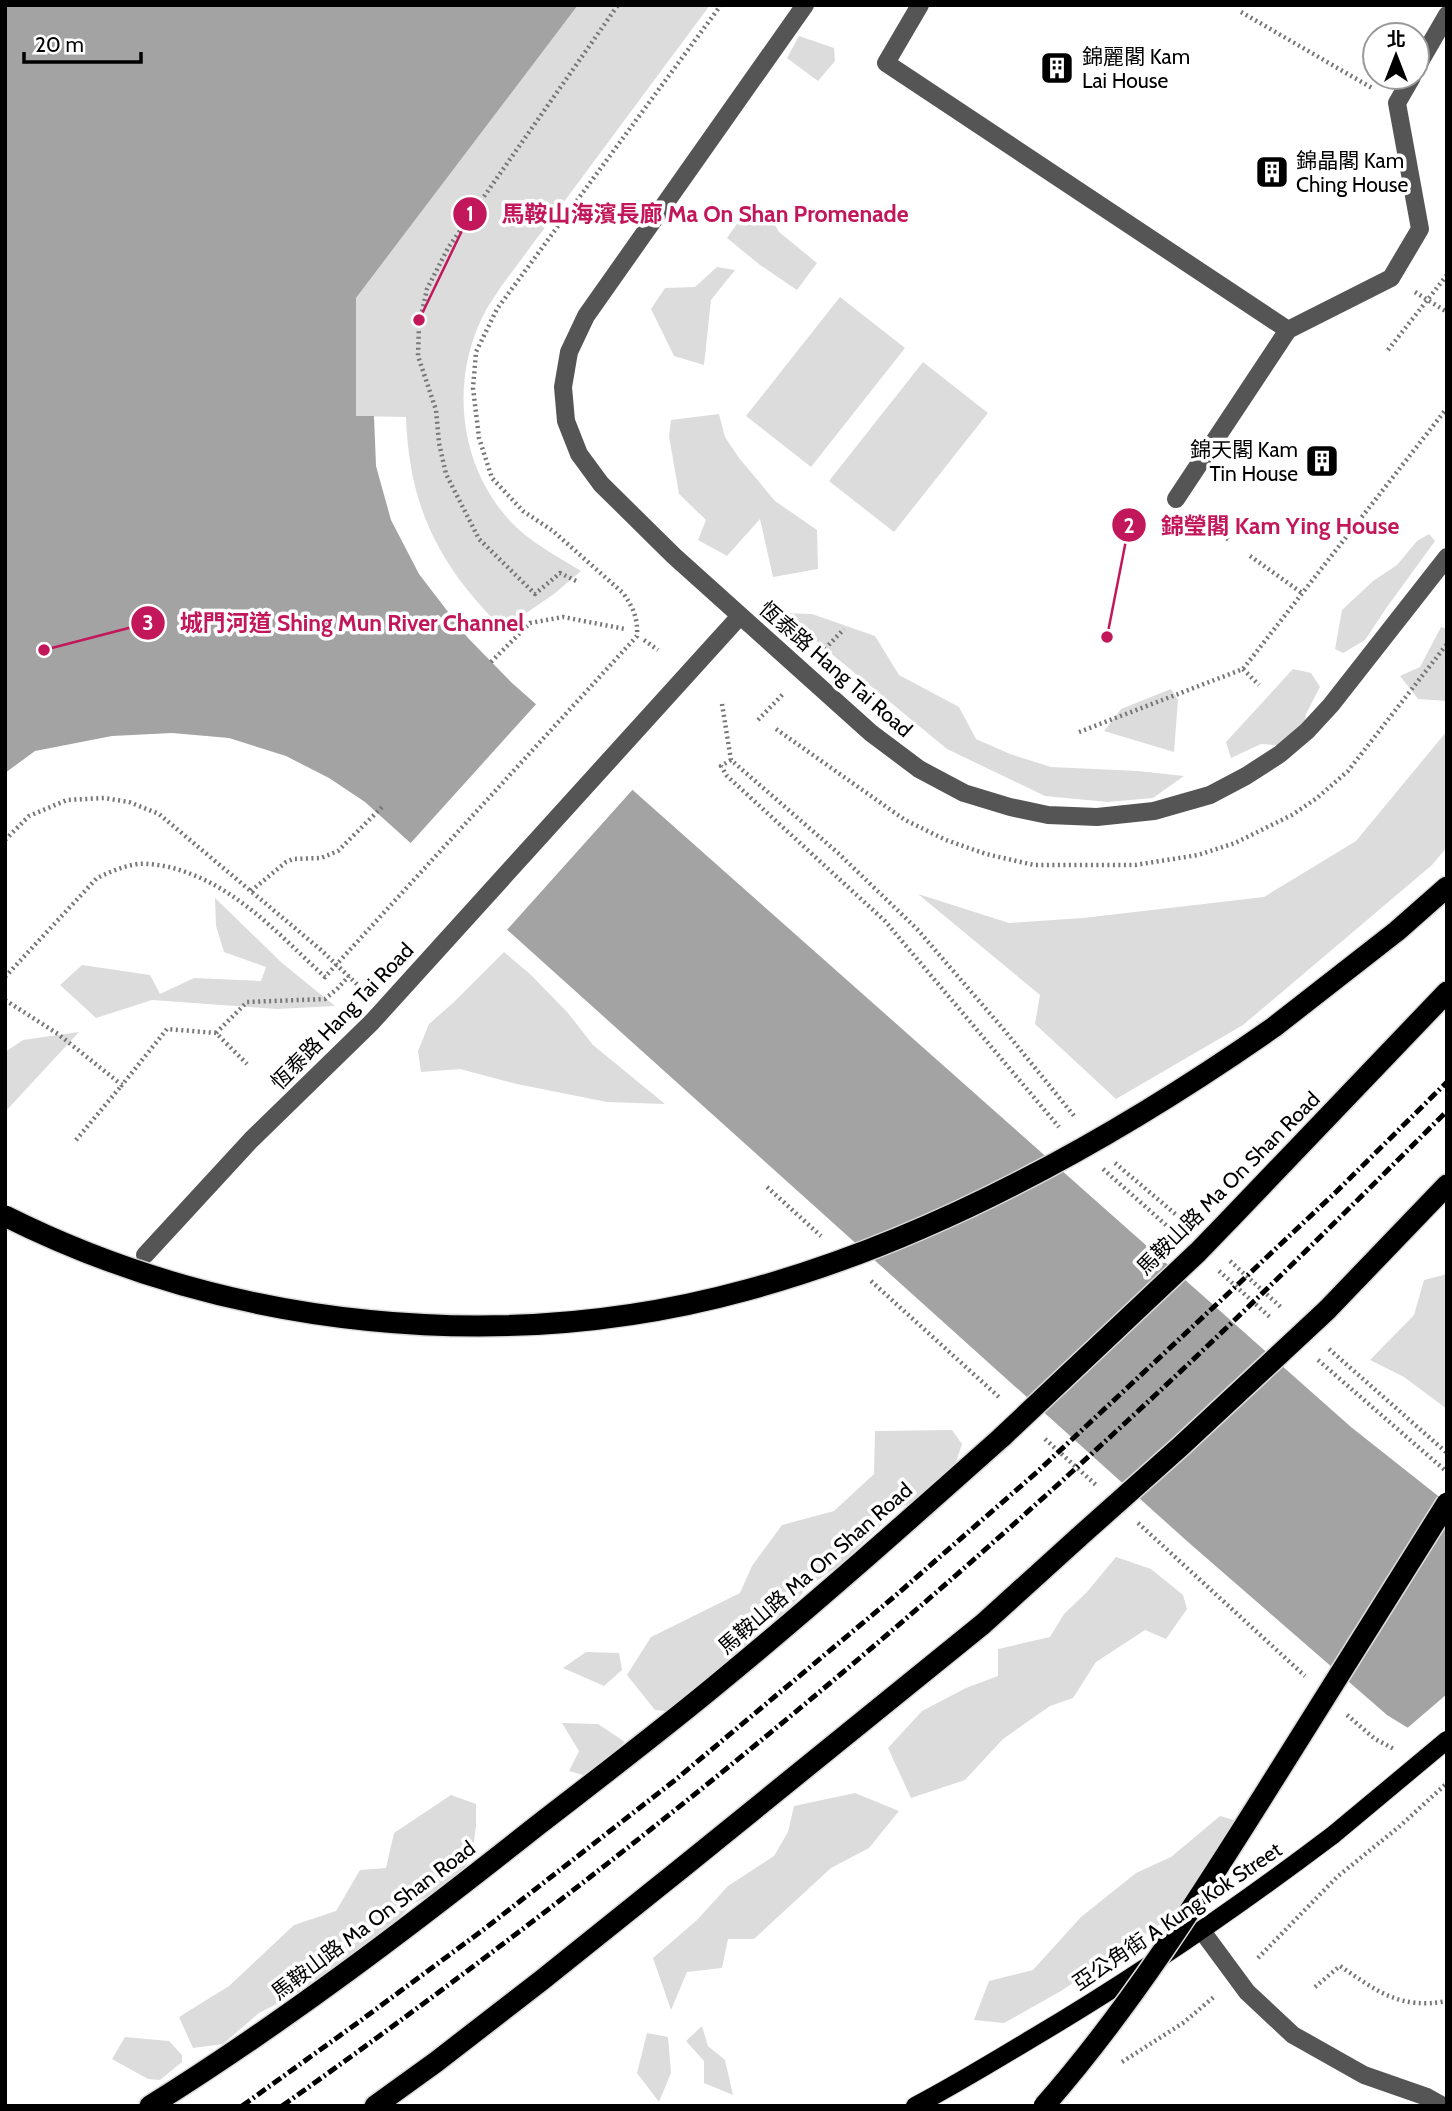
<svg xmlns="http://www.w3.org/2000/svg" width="1452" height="2111" font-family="Cabin,'Noto Sans TC',sans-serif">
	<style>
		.green { fill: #dcdcdc }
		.water { fill: #a3a3a3 }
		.pier { fill: #fff }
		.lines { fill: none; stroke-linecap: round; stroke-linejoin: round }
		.major-casing { stroke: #dbdbdb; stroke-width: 20 }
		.highway-casing { stroke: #dbdbdb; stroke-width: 24 }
		.path { stroke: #777; stroke-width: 4.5; stroke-dasharray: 2 3.5; stroke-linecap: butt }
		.minor { stroke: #555; stroke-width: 18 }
		.major { stroke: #000; stroke-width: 18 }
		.highway { stroke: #000; stroke-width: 21 }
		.rail { stroke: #000; stroke-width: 5; stroke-dasharray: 10 3.5 2 3.5; stroke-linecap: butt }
		.major-bridge-casing { stroke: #dbdbdb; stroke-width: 20; stroke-linecap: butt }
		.highway-bridge-casing { stroke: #dbdbdb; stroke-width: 24; stroke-linecap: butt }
		.major-bridge { stroke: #000; stroke-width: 18 }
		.highway-bridge { stroke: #000; stroke-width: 21 }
		.labels { text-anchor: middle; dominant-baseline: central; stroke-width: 7; stroke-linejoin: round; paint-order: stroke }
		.poi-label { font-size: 21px; fill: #000; stroke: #fff; text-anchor: start }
		.street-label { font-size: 21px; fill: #000; stroke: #fff }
		.leader { fill: none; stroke: #c2185b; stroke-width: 2.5 }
		.callout-dot { fill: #c2185b; stroke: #fff; stroke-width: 2.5 }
		.mark-label { font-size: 21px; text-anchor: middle; font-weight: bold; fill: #fff }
		.callout-label { font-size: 23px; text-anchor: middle; font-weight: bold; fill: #c2185b; stroke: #fff; stroke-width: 7; stroke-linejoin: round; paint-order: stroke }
	</style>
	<rect width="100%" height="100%" fill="#fff"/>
	<!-- green -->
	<path class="green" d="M578 5H710L500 288C496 295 490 303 486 310 449 378 458 465 511 522 531 543 557 556 581 571L554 594 503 629C439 566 409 507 406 417L356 416V298Z
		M799 36 834 48 835 61 818 81 787 58Z
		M746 211 772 220 779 232 817 263 797 290 760 265 727 238Z
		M717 267 735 270 711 300 704 365 674 356 651 309 665 288 695 287Z
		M840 297 905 348 811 467 746 416Z
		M923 362 988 413 894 532 829 481Z
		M719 414 725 437 739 458 775 501 817 530 818 569 773 577 760 519 727 556 698 540 706 520 679 494 669 436 671 420Z
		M1429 534 1435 541 1387 607 1365 640 1343 653 1335 649 1342 610 1373 581 1397 565 1417 541Z
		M782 613 812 614 875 636 899 675 959 707 976 739 1010 754 1051 767 1138 771 1184 776 1153 798 1108 802 1045 796 947 749Z
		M1441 627 1447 629V701L1418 699 1400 676 1420 667Z
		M1293 669 1311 673 1320 687 1306 714 1300 747 1261 744 1231 758 1226 742Z
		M1171 689 1178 700 1174 752 1104 731 1121 709Z
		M1447 731V847L1432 865 1243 1025 1116 1099 1035 1024 1040 995 918 894 1009 923 1083 918 1264 897 1356 841Z
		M215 898 282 963 335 1006 277 1009 152 1000 96 1018 60 985 82 965 150 975 160 994 194 978 261 981 266 967 224 952 216 926Z
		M504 952 530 974 568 1013 593 1045 665 1104 607 1102 517 1084 460 1069 421 1072 418 1051 429 1024 455 1001Z
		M79 1032 5 1112V1052L23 1040Z
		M1447 1274V1409L1404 1377 1370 1360 1414 1315 1424 1280Z
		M952 1430 962 1444 956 1462 922 1497 898 1509 839 1566 807 1587 781 1620 755 1625 758 1666 694 1714 655 1710 627 1675 651 1637 740 1593 752 1566 782 1525 834 1511 874 1474 875 1431Z
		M1116 1557 1151 1569 1183 1595 1187 1609 1166 1639 1145 1630 1096 1662 1073 1698 1050 1706 1003 1739 965 1780 911 1798 888 1748 922 1711 966 1688 998 1676V1649L1050 1637 1064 1614 1087 1592Z
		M586 1652 619 1653 622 1670 604 1686 563 1668Z
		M562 1723 598 1724 625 1742 587 1776 569 1771 579 1751Z
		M855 1793 899 1811 869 1848 831 1868 754 1939H728L722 1968 687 1972 671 2010 653 1958 697 1920 728 1886 774 1856 788 1832 794 1806Z
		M451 1795 476 1804V1826L472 1857 457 1878 440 1891 412 1904 380 1940 304 1990 259 2013 223 2044 193 2048 179 2017 229 1986 294 1925 336 1911 360 1870 386 1868 394 1833Z
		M1220 1816 1237 1821 1178 1912 1061 1991 1004 2023 974 2020 989 1981 1033 1970 1081 1917 1136 1873 1171 1857Z
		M702 2026 708 2046 725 2060 733 2095 704 2083V2061L686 2041Z
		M647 2033 668 2037 671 2073 659 2102 637 2073Z
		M125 2037 169 2041 182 2055V2062L160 2080 148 2079 112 2059Z"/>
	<!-- water -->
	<path class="water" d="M5 5H578L356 298V416H374L376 466 391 520 419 574 468 638 512 683 1351 1427 1447 1503V1752L1387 1715 1188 1542 365 802 329 778 286 756 229 738 172 733 112 736 35 751 5 773Z"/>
	<!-- pier -->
	<path class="pier" d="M539 701 635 787 505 932 408 846Z
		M1447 1694V1755L1405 1730Z"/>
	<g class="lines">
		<defs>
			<path id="major" d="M915 2106C955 2085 993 2062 1031 2039 1136 1977 1235 1909 1333 1835"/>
			<path id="highway" d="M1274 1027 1397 931 1447 887
				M1229 1220 1447 992
				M1327 1310 1447 1185
				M150 2106C286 2021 413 1924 538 1825 600 1777 662 1730 722 1680 818 1601 910 1519 1002 1437
				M375 2106 436 2062 542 1980 683 1867 983 1624 1079 1537"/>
		</defs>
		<!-- major casing -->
		<use href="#major" class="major-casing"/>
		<!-- highway casing -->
		<use href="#highway" class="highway-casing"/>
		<!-- path -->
		<path class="path" d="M1241 12 1372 88
			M1415 292 1447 312
			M1388 350 1447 275
			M1196 515 1229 540
			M1250 556 1302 593
			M576 581 560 573 535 594 479 539 446 474 439 443 436 410 418 356 419 325 427 289 448 248 618 5
			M644 640 658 650
			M821 653 844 629
			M491 662 530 623 563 617 625 629
			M1243 669 1259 685
			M722 704 731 760 838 853 917 929 1005 1031 1075 1117
			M758 720 784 693
			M776 729 905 820 946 840 986 854 1034 865H1135L1198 855 1235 843 1292 815 1317 798 1348 771 1447 644
			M1079 732 1243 669 1447 408
			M731 760 721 766 727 776 885 921 1059 1127
			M5 840 29 816 67 800 104 798 129 802 159 814 321 950 362 989
			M251 891 286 862 293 859 321 858 338 851 383 806
			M5 977 97 878C110 872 123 866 138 864 148 863 159 865 169 867 234 883 278 934 325 977L637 636C638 618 633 607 623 593L553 531 523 511 492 478 479 438 473 388 476 352 497 309 721 5
			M5 1000 58 1034 122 1085 167 1029 216 1033 247 1064
			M216 1033 247 1002 325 999 337 989 349 976
			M76 1140 122 1085
			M1115 1163 1186 1223
			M1103 1169 1175 1233
			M767 1187 821 1236
			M1230 1261 1283 1309
			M1219 1271 1272 1319
			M871 1281 1000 1398
			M1329 1349 1447 1453
			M1318 1360 1447 1472
			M1045 1439 1096 1485
			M1138 1523 1305 1676
			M1347 1715 1375 1739 1394 1749
			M1258 1958 1337 1877 1400 1826 1447 1783
			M1315 1987 1340 1966C1377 1991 1400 2010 1447 2001
			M1122 2062 1183 2023 1215 1996"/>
		<!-- minor -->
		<path class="minor" d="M805 5 586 316 569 352 563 387 566 421 579 454 601 484 674 556 871 733 919 769 964 793 1010 807 1048 815 1097 817 1154 811 1210 795 1246 776 1280 754 1307 731 1331 705 1447 557
			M920 5 886 63 1288 330
			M1417 67 1447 15
			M1176 499 1288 330 1391 278 1420 229 1397 103 1412 77
			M145 1255 251 1140 372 1022 740 616
			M1202 1931 1247 1992 1293 2035 1364 2075 1427 2097 1443 2106"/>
		<!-- major -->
		<use href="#major" class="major"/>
		<!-- highway -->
		<use href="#highway" class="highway"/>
		<!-- rail -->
		<path class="rail" d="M242 2106 356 2024 483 1930 674 1781 895 1596 1037 1472 1233 1289 1336 1192 1447 1082
			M282 2106C581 1894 868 1662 1137 1412 1243 1314 1345 1213 1447 1111"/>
		<defs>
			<path id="major-bridge" d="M1333 1835 1447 1740"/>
			<path id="highway-bridge" d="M5 1216C231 1329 503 1357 747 1290 935 1239 1115 1138 1274 1027
				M1002 1437 1198 1252 1229 1220
				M1079 1537 1181 1446 1327 1310
				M1044 2106C1129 2009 1198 1900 1267 1790 1327 1694 1387 1599 1447 1503"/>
		</defs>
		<!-- major-bridge casing -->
		<use href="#major-bridge" class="major-bridge-casing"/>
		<!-- highway-bridge casing -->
		<use href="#highway-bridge" class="highway-bridge-casing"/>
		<!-- major-bridge -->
		<use href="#major-bridge" class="major-bridge"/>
		<!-- highway-bridge -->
		<use href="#highway-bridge" class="highway-bridge"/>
	</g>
	<!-- icons -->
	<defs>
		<symbol id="building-square" viewBox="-11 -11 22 22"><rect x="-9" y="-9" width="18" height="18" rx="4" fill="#000" stroke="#fff"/><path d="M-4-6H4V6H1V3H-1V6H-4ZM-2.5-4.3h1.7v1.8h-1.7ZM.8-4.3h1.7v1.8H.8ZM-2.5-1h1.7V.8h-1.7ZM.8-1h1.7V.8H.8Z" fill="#fff"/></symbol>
	</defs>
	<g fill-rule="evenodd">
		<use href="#building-square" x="1038" y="49" width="38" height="38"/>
		<use href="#building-square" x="1253" y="153" width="38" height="38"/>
		<use href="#building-square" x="1303" y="442" width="38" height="38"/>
	</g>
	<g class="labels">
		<!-- poi labels -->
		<g class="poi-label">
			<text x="1082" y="56">錦麗閣 Kam<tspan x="1082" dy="24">Lai House</tspan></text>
			<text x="1296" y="160">錦晶閣 Kam<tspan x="1296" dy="24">Ching House</tspan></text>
			<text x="1298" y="449" text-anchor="end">錦天閣 Kam<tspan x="1298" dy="24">Tin House</tspan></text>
		</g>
		<!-- street labels -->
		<g class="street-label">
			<text transform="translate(836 669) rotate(41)">恆泰路 Hang Tai Road</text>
			<text transform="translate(342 1016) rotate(-46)">恆泰路 Hang Tai Road</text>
			<text transform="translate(1228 1183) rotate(-45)">馬鞍山路 Ma On Shan Road</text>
			<text transform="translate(815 1568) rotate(-41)">馬鞍山路 Ma On Shan Road</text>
			<text transform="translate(1177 1916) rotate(-34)">亞公角街 A Kung Kok Street</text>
			<text transform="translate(373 1920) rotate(-37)">馬鞍山路 Ma On Shan Road</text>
		</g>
	</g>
	<!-- callouts -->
	<path class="leader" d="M419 320L470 214M1107 637L1129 525M44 650L148 623"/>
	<g class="callout-dot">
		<circle cx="419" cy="320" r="7"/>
		<circle cx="1107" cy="637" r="7"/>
		<circle cx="44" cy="650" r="7"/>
		<circle cx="470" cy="214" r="18"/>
		<circle cx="1129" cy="525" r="18"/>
		<circle cx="148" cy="623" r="18"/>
	</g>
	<g class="mark-label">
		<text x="470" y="221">1</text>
		<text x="1129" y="533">2</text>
		<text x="148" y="630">3</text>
	</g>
	<g class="callout-label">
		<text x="705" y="222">馬鞍山海濱長廊 Ma On Shan Promenade</text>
		<text x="1280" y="534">錦瑩閣 Kam Ying House</text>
		<text x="352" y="631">城門河道 Shing Mun River Channel</text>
	</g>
	<!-- border -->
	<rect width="1452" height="2111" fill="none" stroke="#000000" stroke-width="14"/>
	<!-- north arrow -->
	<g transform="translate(1396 56)"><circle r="33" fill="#ffffff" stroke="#999999" stroke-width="2"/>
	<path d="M0-5L12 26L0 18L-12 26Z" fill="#000000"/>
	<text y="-10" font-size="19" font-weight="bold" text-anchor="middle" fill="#000000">北</text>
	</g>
	<!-- scale -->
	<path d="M24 52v10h117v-10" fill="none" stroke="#000000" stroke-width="3.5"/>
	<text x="35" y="52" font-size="21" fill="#000000" stroke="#ffffff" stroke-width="5" paint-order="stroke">20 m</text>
</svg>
